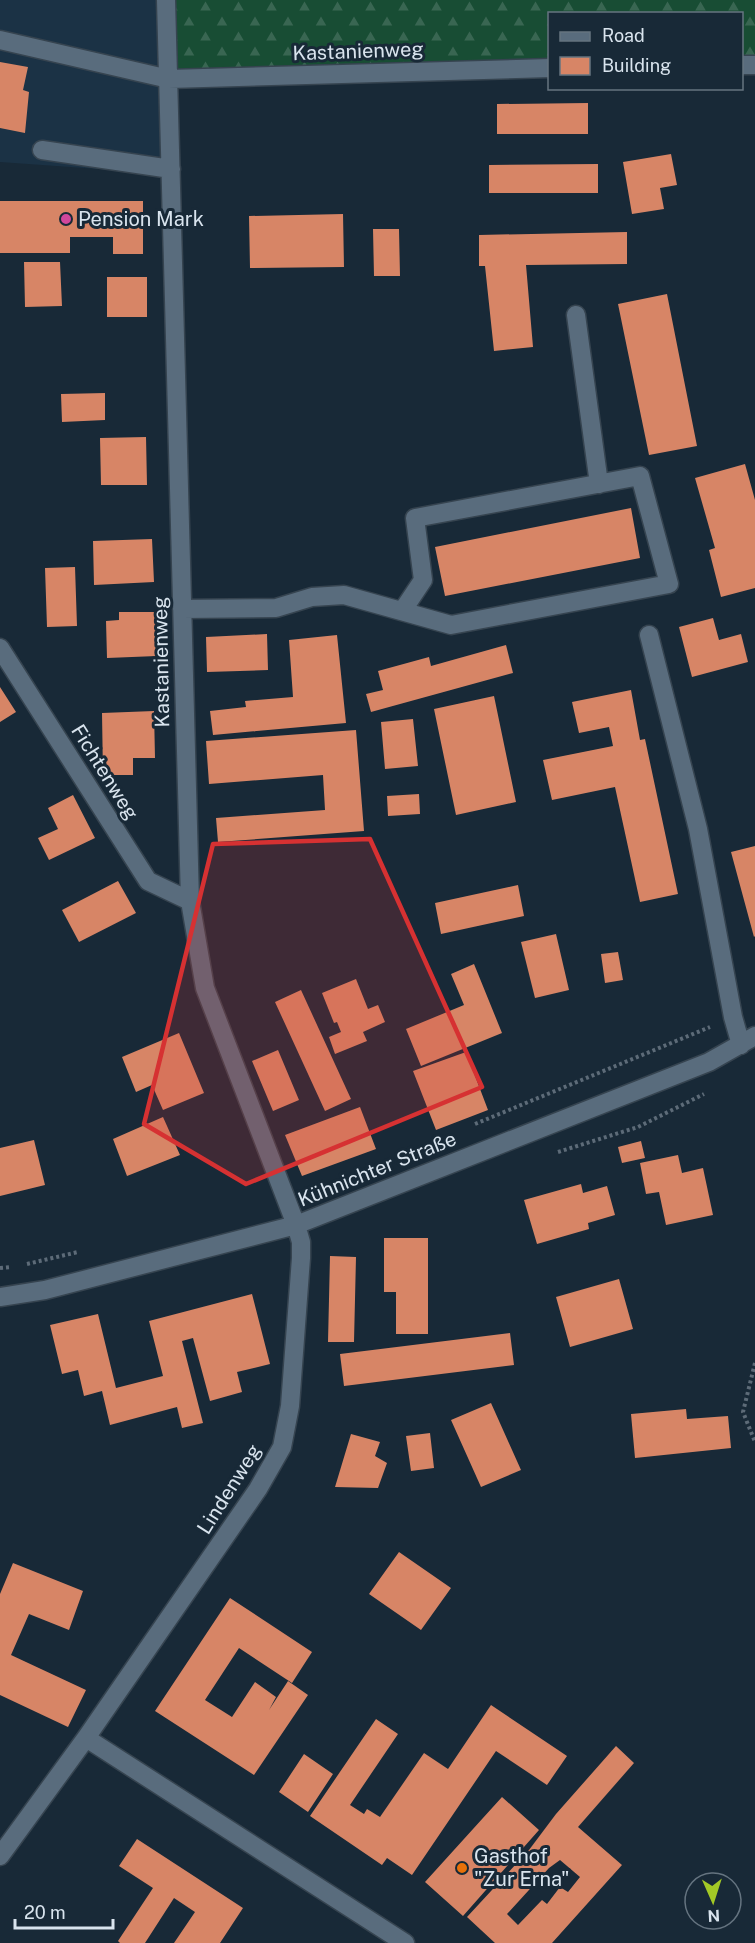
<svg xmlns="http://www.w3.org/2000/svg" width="755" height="1943" font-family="'Public Sans',sans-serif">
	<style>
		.built { fill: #1b3245 }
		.forest { fill: url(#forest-firs) }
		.building { fill: #d78566; fill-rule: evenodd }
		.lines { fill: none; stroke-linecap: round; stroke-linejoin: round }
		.minor-casing { stroke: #364450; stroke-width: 21 }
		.path { stroke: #5d6b78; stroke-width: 4; stroke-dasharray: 3 3; stroke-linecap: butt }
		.minor { stroke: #596c7d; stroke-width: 18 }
		.marked { fill: #d63132; fill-opacity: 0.2; stroke: #d63132; stroke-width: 4.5; stroke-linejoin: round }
		.hotel-dot { fill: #d1479c; stroke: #182937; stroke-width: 2 }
		.food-dot { fill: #e8710a; stroke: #182937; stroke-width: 2 }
		.labels { text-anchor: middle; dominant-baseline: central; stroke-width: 6; stroke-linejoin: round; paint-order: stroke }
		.street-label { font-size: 20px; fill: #d9e4ee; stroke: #182937 }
		.poi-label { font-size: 20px; fill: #d9e4ee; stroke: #182937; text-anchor: start }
	</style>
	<defs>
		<pattern id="forest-firs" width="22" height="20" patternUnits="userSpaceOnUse" patternTransform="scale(1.5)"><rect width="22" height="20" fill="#184d34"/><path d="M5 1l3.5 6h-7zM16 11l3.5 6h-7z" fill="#396652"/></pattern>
	</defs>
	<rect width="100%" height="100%" fill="#182937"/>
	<!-- built -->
	<path class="built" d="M0 0H164L169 174 0 162Z"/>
	<!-- forest -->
	<path class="forest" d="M169 0H755V65H742V14H550L549 69 171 78Z"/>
	<!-- building -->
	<path class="building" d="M0 62 28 67 23 90 29 92 25 133 0 128Z
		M588 103V134H497V104Z
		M671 154 677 185 660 188 664 209 632 214 623 162Z
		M598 164V193H489V165Z
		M0 201H143V254H113V237H70V253H0Z
		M343 214 344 267 250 268 249 216Z
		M373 229H399L400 276H374Z
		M627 232V264L526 265 533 347 494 351 485 266H479V235Z
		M24 262H60L62 306 25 307Z
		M107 277H147V317H107Z
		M667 294 697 446 649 455 618 304Z
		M105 393V420L62 422 61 394Z
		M146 437 147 485H101L100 438Z
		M745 464 755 500V588L721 597 709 550 715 548 695 478Z
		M631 508 640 558 445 596 435 547Z
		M152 539 154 582 94 585 93 541Z
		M75 567 77 626 47 627 45 568Z
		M119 612H156L157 656 107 658 106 621 119 620Z
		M713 618 719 640 741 634 748 662 692 677 679 627Z
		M267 634 268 670 207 672 206 637Z
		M337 635 346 723 213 735 210 711 246 707 245 701 293 697 289 640Z
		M506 645 513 673 371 712 366 694 383 690 378 671 429 657 431 666Z
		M0 687 16 712 0 722Z
		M631 690 640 740 645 739 678 894 640 902 615 787 552 800 543 760 613 746 609 727 579 733 572 702Z
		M494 696 516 802 456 815 434 709Z
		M154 711 155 758H133V775H103L102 713Z
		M413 719 418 766 385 769 381 722Z
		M356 730 364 831 218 842 216 818 325 810 323 775 209 784 206 741Z
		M419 794 420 814 388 816 387 796Z
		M73 795 95 838 49 860 38 838 58 829 48 808Z
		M755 846V936L754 937 731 852Z
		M118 881 136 913 79 942 62 910Z
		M518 885 524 916 441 934 435 903Z
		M556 934 569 990 535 998 521 942Z
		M618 952 623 980 605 983 601 954Z
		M474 964 502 1033 421 1066 406 1029 464 1005 451 974Z
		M356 979 368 1009 378 1005 385 1022 363 1032 367 1041 335 1054 329 1037 341 1032 337 1022 334 1023 322 993Z
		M301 990 351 1099 325 1111 275 1002Z
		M179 1033 204 1093 163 1110 152 1085 136 1092 122 1057Z
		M278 1050 299 1100 273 1111 252 1061Z
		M466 1052 488 1110 436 1130 413 1071Z
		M360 1107 376 1149 302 1176 285 1135Z
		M163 1117 180 1155 127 1176 113 1139Z
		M34 1140 45 1185 0 1196V1148Z
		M641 1141 645 1158 622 1163 618 1147Z
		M678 1155 682 1173 703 1168 713 1215 666 1225 659 1192 646 1194 640 1163Z
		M581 1184 583 1193 607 1186 615 1215 588 1223 589 1229 537 1244 524 1200Z
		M384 1238H428V1334H396V1292H384Z
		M330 1256 356 1257 354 1342H328Z
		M619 1279 633 1329 570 1347 556 1297Z
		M252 1294 270 1364 237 1372 242 1392 210 1401 193 1338 182 1341 203 1423 182 1428 177 1407 110 1425 102 1391 84 1396 78 1370 62 1374 50 1325 98 1314 116 1388 163 1376 149 1321Z
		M510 1333 514 1365 344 1386 340 1354Z
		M491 1403 521 1470 481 1487 451 1420Z
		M686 1409 687 1419 728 1416 731 1448 635 1458 631 1414Z
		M430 1433 434 1468 411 1471 406 1436Z
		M351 1434 380 1442 375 1456 387 1463 378 1488 335 1487Z
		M399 1552 451 1588 421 1630 369 1594Z
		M13 1563 83 1591 69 1630 29 1614 11 1655 86 1690 68 1727 0 1695V1594Z
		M230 1598 312 1652 292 1683 239 1648 205 1700 232 1717 255 1682 276 1697 269 1710 288 1681 308 1695 254 1775 155 1711Z
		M491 1705 567 1756 547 1785 496 1751 412 1875 387 1858 382 1865 310 1816 376 1719 398 1734 350 1805 364 1814 367 1809 380 1817 424 1753 448 1769Z
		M616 1746 634 1763 578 1827 622 1865 552 1943H495L467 1917 529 1850 556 1814ZM560 1860 580 1877 568 1892 560 1887 547 1904 542 1900 518 1925 507 1914 549 1868Z
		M304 1754 333 1774 308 1812 279 1792Z
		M502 1797 539 1830 463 1916 425 1882Z
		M137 1839 243 1908 220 1943H174L195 1912 174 1898 145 1943H120L118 1941 153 1888 119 1866Z"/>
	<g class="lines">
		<defs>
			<path id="minor" d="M0 40 169 79 550 68
				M742 65H755
				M42 150 171 169
				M576 315 599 484
				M182 609 276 608 312 597 344 595 451 625 669 584 640 476 415 518 423 580 403 610
				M649 635 698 829 733 1017 741 1045
				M0 648 148 881 190 901
				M0 1297 45 1290 296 1225 709 1062 755 1036
				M86 1738 405 1943
				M0 1856 86 1738 258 1489 282 1447 290 1406 301 1258V1242L296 1225 205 988 190 901 166 0"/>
		</defs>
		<!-- minor casing -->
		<use href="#minor" class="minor-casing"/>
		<!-- path -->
		<path class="path" d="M475 1124 710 1027
			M558 1152 638 1127 704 1094
			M27 1264 78 1252
			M0 1268 11 1267
			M755 1363 743 1412 755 1442"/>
		<!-- minor -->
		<use href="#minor" class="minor"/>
	</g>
	<!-- marked area -->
	<path class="marked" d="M370 839 482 1087 246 1184 144 1124 213 844Z"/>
	<!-- markers -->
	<circle class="hotel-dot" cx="66" cy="219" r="6"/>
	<circle class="food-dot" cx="462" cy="1868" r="6"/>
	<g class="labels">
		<!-- street labels -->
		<g class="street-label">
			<text transform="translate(358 51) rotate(-2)">Kastanienweg</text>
			<text transform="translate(161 662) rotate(-91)">Kastanienweg</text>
			<text transform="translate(105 772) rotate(58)">Fichtenweg</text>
			<text transform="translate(377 1169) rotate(-22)">Kühnichter Straße</text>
			<text transform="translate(229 1489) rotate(-58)">Lindenweg</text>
		</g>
		<!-- poi labels -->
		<g class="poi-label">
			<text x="78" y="219">Pension Mark</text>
			<text x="474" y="1856">Gasthof<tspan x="474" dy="23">"Zur Erna"</tspan></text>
		</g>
	</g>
	<!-- legend -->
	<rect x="548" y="12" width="195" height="78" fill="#182937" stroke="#657480" stroke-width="1.5"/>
	<rect x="560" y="32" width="30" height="9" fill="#596c7d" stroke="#657480" stroke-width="1.5"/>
	<text x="602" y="42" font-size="18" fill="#d9e4ee">Road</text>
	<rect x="560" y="57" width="30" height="18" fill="#d78566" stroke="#657480" stroke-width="1.5"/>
	<text x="602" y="72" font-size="18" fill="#d9e4ee">Building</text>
	<!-- north arrow -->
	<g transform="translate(713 1901) rotate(177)"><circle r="28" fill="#182937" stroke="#657480" stroke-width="1.5"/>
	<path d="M0-4.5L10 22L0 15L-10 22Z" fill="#a3c926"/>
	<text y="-9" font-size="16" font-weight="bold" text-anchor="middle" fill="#d9e4ee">N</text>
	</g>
	<!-- scale -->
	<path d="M15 1919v9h98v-9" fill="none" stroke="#d9e4ee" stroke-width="3"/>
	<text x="24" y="1919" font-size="18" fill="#d9e4ee" stroke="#182937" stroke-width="4.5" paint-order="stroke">20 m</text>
</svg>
